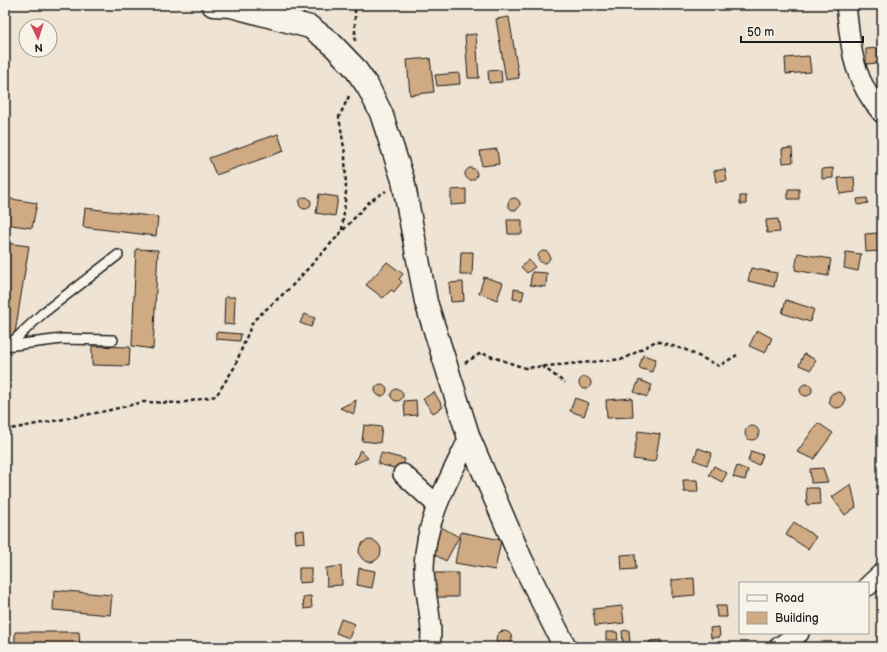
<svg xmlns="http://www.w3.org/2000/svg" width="887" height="652" font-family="'Balsamiq Sans',sans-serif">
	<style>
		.building { fill: #d0aa82; stroke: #1c1c1c }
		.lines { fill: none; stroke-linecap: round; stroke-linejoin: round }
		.lane-casing { stroke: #1c1c1c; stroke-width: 12 }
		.street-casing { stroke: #1c1c1c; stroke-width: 22 }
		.secondary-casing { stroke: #1c1c1c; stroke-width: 25 }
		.path { stroke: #1c1c1c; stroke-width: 2.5; stroke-dasharray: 4 3; stroke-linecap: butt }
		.lane { stroke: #f7f3e8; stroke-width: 9 }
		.street { stroke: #f7f3e8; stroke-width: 19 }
		.secondary { stroke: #f7f3e8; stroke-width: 22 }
	</style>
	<rect width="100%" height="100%" fill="#efe4d4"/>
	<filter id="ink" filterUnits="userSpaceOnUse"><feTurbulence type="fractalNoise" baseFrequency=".025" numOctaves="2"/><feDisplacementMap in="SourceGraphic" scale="8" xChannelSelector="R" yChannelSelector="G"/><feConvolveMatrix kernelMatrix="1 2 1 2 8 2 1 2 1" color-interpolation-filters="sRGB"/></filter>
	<g filter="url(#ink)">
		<!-- building -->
		<path class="building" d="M509 17 519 78 506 80 496 19Z
			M476 34 479 78H468L465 35Z
			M878 48 879 63 866 64V49Z
			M809 56 811 72 786 74 785 58Z
			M430 58 434 92 410 95 407 60Z
			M501 70 502 82 489 83 488 71Z
			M459 73 460 84 437 86 435 75Z
			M278 134 284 151 216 175 209 158Z
			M792 148 793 162 783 163 782 149Z
			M497 149 499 164 482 166 480 151Z
			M465 174a6 6 0 1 1 12 0a6 6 0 1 1-12 0Z
			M833 168V178L822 179V169Z
			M725 169 727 181 716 182 714 171Z
			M854 177 855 192 840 194 838 178Z
			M466 189V204L451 205V190Z
			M788 189H799V199H788Z
			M319 194 338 197 335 216 316 213Z
			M740 196H746V204H740Z
			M299 203a6 6 0 1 1 12 0a6 6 0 1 1-12 0Z
			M508 204a6 6 0 1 1 12 0a6 6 0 1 1-12 0Z
			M5 198 37 203 32 228 5 224Z
			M867 198 868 203 858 205 857 199Z
			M85 208 158 217 156 236 83 227Z
			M778 219 780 232 767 233 766 220Z
			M507 220H522V234H508Z
			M878 233 879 251 866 252 865 234Z
			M5 243 29 246 14 339 5 337Z
			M136 249 158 250 153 349 132 346Z
			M538 257a6 6 0 1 1 12 0a6 6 0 1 1-12 0Z
			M461 252H473L472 275H460Z
			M846 252 861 254 858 271 844 268Z
			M798 253 831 259 828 276 795 270Z
			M529 260 535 267 527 273 521 267Z
			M387 262 403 274 399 279 402 282 394 292 391 290 383 298 366 285Z
			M751 268 777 273 774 287 748 281Z
			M532 272 547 273 546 287 530 285Z
			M484 277 503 283 497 300 479 293Z
			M463 282 464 301 451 302 449 283Z
			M514 289 524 291 522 300 513 299Z
			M225 297H235L234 325 224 324Z
			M786 300 814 309 810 322 782 313Z
			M304 314 315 318 311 327 300 323Z
			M757 330 772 338 765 353 749 346Z
			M216 332 241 334 240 341 216 339Z
			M92 346 130 347 129 366 92 365Z
			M5 349H7L6 379H5Z
			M804 354 816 360 811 370 799 365Z
			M643 355 656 359 652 372 639 368Z
			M579 383a6 6 0 1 1 12 0a6 6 0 1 1-12 0Z
			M639 380 652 385 647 397 634 392Z
			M375 390a6 6 0 1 1 12 0a6 6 0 1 1-12 0Z
			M800 390a6 6 0 1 1 12 0a6 6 0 1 1-12 0Z
			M391 395a6 6 0 1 1 12 0a6 6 0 1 1-12 0Z
			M434 392 443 407 433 413 423 399Z
			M829 400a8 8 0 1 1 16 0a8 8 0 1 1-16 0Z
			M575 398 589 403 584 416 570 411Z
			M632 398 633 417 607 418 606 400Z
			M356 400 354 414 340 408Z
			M416 400 417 415 405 416 404 401Z
			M818 423 833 433 814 459 797 452Z
			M364 425 382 427 380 443 362 441Z
			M745 433a7 7 0 1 1 14 0a7 7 0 1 1-14 0Z
			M638 431 660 434 655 462 633 459Z
			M698 448 712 453 707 465 694 460Z
			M360 450 368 458 354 464Z
			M751 451 763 455 759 465 748 461Z
			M381 453 405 459 402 470 378 464Z
			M714 466 727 473 722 482 709 475Z
			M737 466 748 470 745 480 733 477Z
			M823 468 828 482 811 483 810 469Z
			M683 480H697L698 492H684Z
			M851 484 856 507 845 515 832 497Z
			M806 488H819L820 504 807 505Z
			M794 522 816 537 808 549 786 535Z
			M441 527 459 537 446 561 428 551Z
			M304 530 305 542 296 543 295 531Z
			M461 532 501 540 495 570 455 563Z
			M359 551a11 11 0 1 1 22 0a11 11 0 1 1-22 0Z
			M635 554 636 569 622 570 621 555Z
			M341 566 342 585 327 586 326 568Z
			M299 568H311V582L299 583Z
			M359 568 375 571 372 588 357 585Z
			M429 573H458V597H429Z
			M694 578 695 595 672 597V580Z
			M54 590 112 595 110 615 53 610Z
			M311 596 312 608 304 609 303 597Z
			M622 606 624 623 595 626 593 609Z
			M716 606H726L727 617H717Z
			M341 619 355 624 349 638 336 633Z
			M719 627 720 637 711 638 710 628Z
			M629 630 630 644 623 645 622 631Z
			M496 639a8 8 0 1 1 16 0a8 8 0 1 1-16 0Z
			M15 632H79L80 647H15Z
			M606 632H617L618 640H606Z
			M661 640 662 647H650V641Z"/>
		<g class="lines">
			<defs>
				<path id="lane" d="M6 346 62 339 113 340
					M8 346 43 313 118 255"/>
				<path id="street" d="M846 5C851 48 852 79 882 113
					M403 474 436 504
					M868 586 882 573
					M430 647C434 621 424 594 424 567 425 520 449 479 469 438
					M779 647 799 633"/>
				<path id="secondary" d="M213 5 231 6 310 27 330 42 354 67 368 87 381 113 403 180 426 302 469 438 521 559 565 647"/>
			</defs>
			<!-- lane casing -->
			<use href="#lane" class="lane-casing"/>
			<!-- street casing -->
			<use href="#street" class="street-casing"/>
			<!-- secondary casing -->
			<use href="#secondary" class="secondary-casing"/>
			<!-- path -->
			<path class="path" d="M355 41V5
				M342 230 346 192 345 154 339 117 350 94
				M465 363 481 353 525 368 624 359 656 341 686 350 719 366 737 355
				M542 366 565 383
				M5 430 106 411 143 402 181 403 216 396 234 368 253 321 291 287 370 201 386 191"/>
			<!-- lane -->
			<use href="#lane" class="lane"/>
			<!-- street -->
			<use href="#street" class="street"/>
			<!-- secondary -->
			<use href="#secondary" class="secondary"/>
		</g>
	</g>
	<!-- margin -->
	<rect width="887" height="652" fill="none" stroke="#f7f3e8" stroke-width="20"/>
	<rect x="10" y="10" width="867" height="632" fill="none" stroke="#1c1c1c" stroke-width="1.5" filter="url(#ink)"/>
	<!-- legend -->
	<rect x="739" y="582" width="130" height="52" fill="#f7f3e8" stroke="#9f9d96"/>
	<rect x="747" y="595" width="20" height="6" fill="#f7f3e8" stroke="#9f9d96"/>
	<text x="775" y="602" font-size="12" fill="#1c1c1c">Road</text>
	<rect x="747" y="612" width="20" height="12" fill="#d0aa82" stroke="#9f9d96"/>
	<text x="775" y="622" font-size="12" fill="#1c1c1c">Building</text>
	<!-- north arrow -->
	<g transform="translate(38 38) rotate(176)"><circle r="19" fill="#f7f3e8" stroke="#9f9d96"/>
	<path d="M0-3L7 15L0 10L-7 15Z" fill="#d1495b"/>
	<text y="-6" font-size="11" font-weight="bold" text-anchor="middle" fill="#1c1c1c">N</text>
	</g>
	<!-- scale -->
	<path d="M741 36v6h122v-6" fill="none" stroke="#1c1c1c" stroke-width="2"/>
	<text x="747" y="36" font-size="12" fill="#1c1c1c" stroke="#f7f3e8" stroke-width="3" paint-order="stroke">50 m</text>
</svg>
